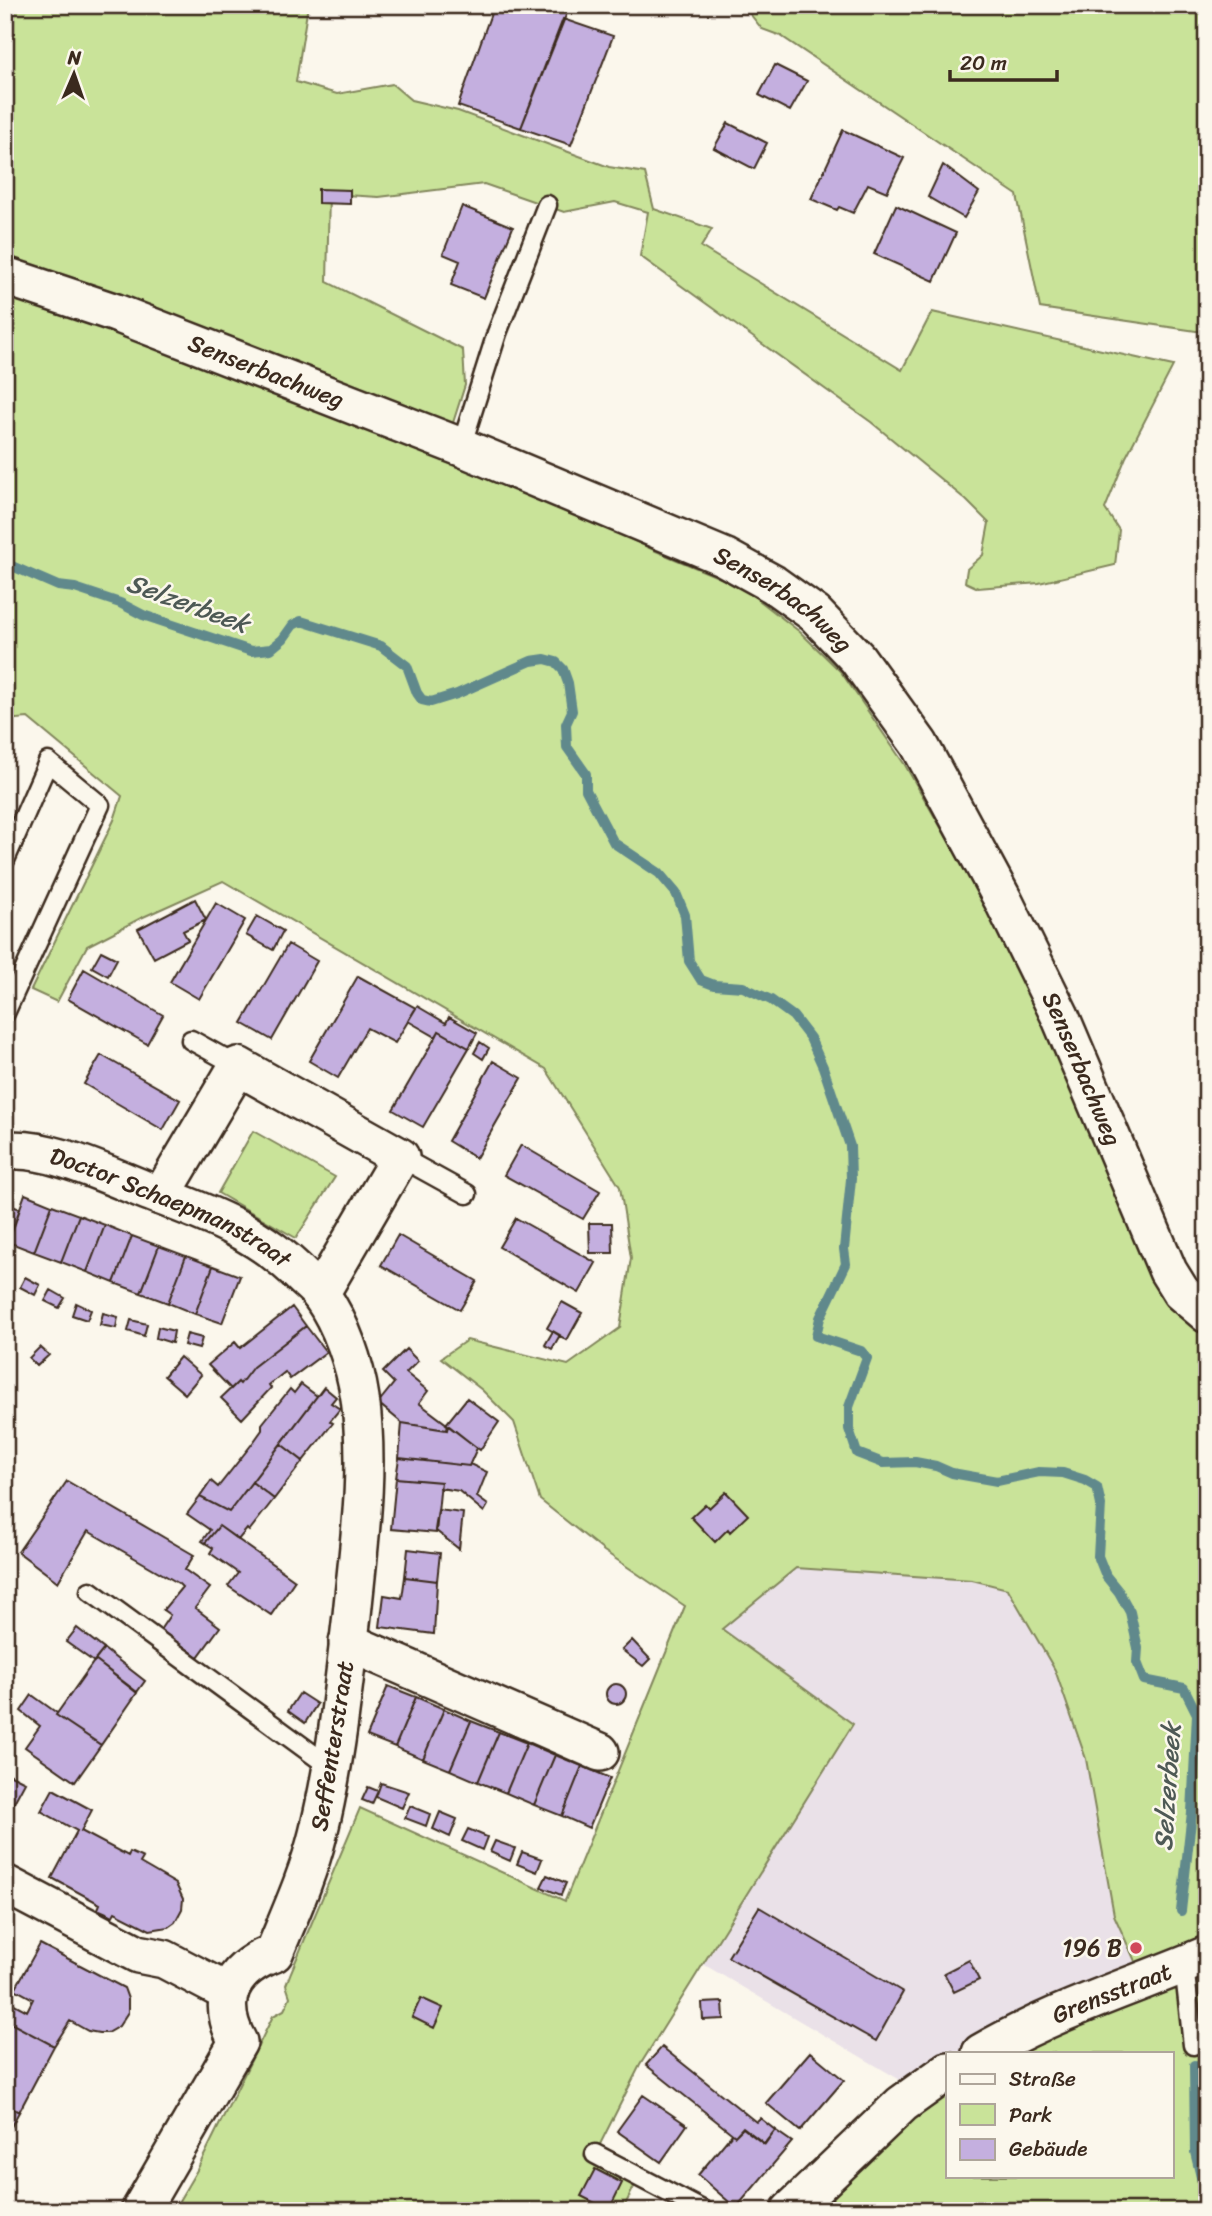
<svg xmlns="http://www.w3.org/2000/svg" width="1212" height="2216" font-family="Sriracha,sans-serif">
	<style>
		.built { fill: #eae1e8 }
		.green { fill: #c9e399; stroke: #82865c; stroke-width: 2 }
		.lines { fill: none; stroke-linecap: round; stroke-linejoin: round }
		.stream { stroke: #60898c; stroke-width: 10 }
		.building { fill: #c4afdf; stroke: #3b2a1e; stroke-width: 2 }
		.lane-casing { stroke: #3b2a1e; stroke-width: 23 }
		.street-casing { stroke: #3b2a1e; stroke-width: 42 }
		.lane { stroke: #fbf7ec; stroke-width: 18 }
		.street { stroke: #fbf7ec; stroke-width: 37 }
		.poi-dot { fill: #d1495b; stroke: #fbf7ec; stroke-width: 2.5 }
		.labels { text-anchor: middle; dominant-baseline: central; stroke-width: 5; stroke-linejoin: round; paint-order: stroke }
		.street-label { font-size: 24px; fill: #3b2a1e; stroke: #fbf7ec }
		.poi-label { font-size: 24px; fill: #3b2a1e; stroke: #fbf7ec; text-anchor: end }
		.water-label { font-size: 26px; font-style: italic; fill: #4e5955; stroke: #fbf7ec }
	</style>
	<rect width="100%" height="100%" fill="#fbf7ec"/>
	<filter id="ink" filterUnits="userSpaceOnUse"><feTurbulence type="fractalNoise" baseFrequency=".0143" numOctaves="2"/><feDisplacementMap in="SourceGraphic" scale="14" xChannelSelector="R" yChannelSelector="G"/><feConvolveMatrix kernelMatrix="1 2 1 2 8 2 1 2 1" color-interpolation-filters="sRGB"/></filter>
	<g filter="url(#ink)">
		<!-- built -->
		<path class="built" d="M796 1568 972 1580 1008 1589 1055 1670 1086 1759 1114 1915 1140 1972 959 2053H948L907 2084 703 1964 852 1725 721 1629Z"/>
		<!-- green -->
		<path class="green" d="M5 5H308L296 82 337 94 392 84 411 100 458 111 609 167 645 173 654 209 712 229 701 247 902 370 932 312 1173 366 1126 457 1105 509 1119 530 1115 565 1039 583 978 588 965 582 967 569 983 555 989 523 966 500 871 422 640 256 648 212 615 202 564 212 484 184 379 197 329 194 327 282 463 350 465 385 451 429 5 261Z
			M743 5H1207V331H1196L1040 308 1017 195 781 36 762 29Z
			M5 285 467 463 656 551 742 587 800 632 841 672 905 765 1014 955 1093 1118 1139 1251 1171 1304 1207 1337V2211H806L948 2087V2176H1172V2053H1002L1140 1972 1114 1915 1086 1759 1055 1670 1008 1589 972 1580 796 1568 722 1629 853 1724 640 2065 591 2162 635 2185 622 2211H173L197 2170 273 2016 284 2010 287 2004 290 1997 286 1985 291 1972 360 1808 565 1901 685 1606 604 1551 540 1500 514 1422 482 1390 441 1358 467 1340 568 1365 620 1328 631 1258 620 1187 546 1069 223 881 141 918 87 946 57 1002 31 990 114 820 122 796 28 718 5 720Z
			M253 1131 335 1177 296 1238 218 1193Z"/>
		<g class="lines">
			<!-- stream -->
			<path class="stream" d="M5 563 58 586 75 588 120 603 143 615 251 651 271 649 283 639 293 625 301 621 381 646 407 666 417 693 422 700 431 702 457 694 531 661 545 659 556 662 563 669 568 683 572 711 566 724 567 747 586 774V790L614 843 659 873 676 893 685 915 689 961 701 980 714 985 743 987 771 1000 793 1016 810 1038 823 1067 850 1146 851 1179 844 1249 846 1264 820 1318 816 1336 861 1351 867 1358 849 1407V1429L857 1453 883 1463 915 1462 936 1466 952 1473 997 1481 1039 1472 1063 1473 1085 1480 1097 1487 1101 1505 1098 1556 1106 1576 1119 1592 1130 1612 1138 1648 1137 1662 1144 1680 1184 1688 1197 1714 1192 1812 1181 1911
				M1194 2065 1195 2152 1207 2202"/>
		</g>
		<!-- building -->
		<path class="building" d="M494 5H570L521 128 458 106Z
			M563 19 613 36 571 145 521 128Z
			M775 65 807 81 790 111 759 95Z
			M728 123 767 143 754 169 714 148Z
			M843 130 904 158 887 192 868 184 853 213 839 207 837 210 811 199Z
			M943 165 979 192 964 218 928 197Z
			M318 189 350 190V204L318 203Z
			M896 205 956 233 934 281 874 254Z
			M462 206 513 227 484 298 451 285 460 261 443 254Z
			M195 899 206 920 183 931 188 940 154 958 138 929Z
			M216 903 245 920 199 999 170 982Z
			M257 916 283 931 273 950 246 935Z
			M288 944 317 961 272 1040 242 1023Z
			M101 951 117 959 108 976 92 967Z
			M84 969 163 1015 147 1044 68 999Z
			M358 976 416 1008 395 1043 367 1028 338 1078 309 1061Z
			M417 1006 446 1023 449 1017 477 1033 469 1048 439 1031 436 1037 408 1021Z
			M439 1031 469 1048 423 1127 393 1110Z
			M480 1042 489 1048 483 1059 474 1053Z
			M101 1055 180 1100 163 1130 84 1084Z
			M493 1061 522 1078 476 1158 448 1141Z
			M521 1145 600 1191 583 1219 504 1175Z
			M25 1194 52 1205 34 1252 8 1242Z
			M5 1203 20 1209 13 1229 5 1225Z
			M52 1205 79 1215 61 1262 34 1252Z
			M79 1215 105 1225 87 1272 61 1262Z
			M516 1218 596 1263 579 1293 499 1247Z
			M589 1223H612L613 1253H590Z
			M5 1225 13 1229 7 1245 5 1244Z
			M105 1225 132 1236 114 1283 87 1272Z
			M398 1235 477 1281 460 1310 381 1265Z
			M132 1236 159 1246 141 1293 114 1283Z
			M159 1246 186 1256 168 1303 141 1293Z
			M186 1256 213 1266 195 1314 168 1303Z
			M213 1266 240 1276 222 1323 195 1314Z
			M25 1277 40 1285 35 1295 20 1287Z
			M51 1290 65 1298 59 1308 45 1301Z
			M562 1302 582 1313 567 1340 547 1328Z
			M76 1303 91 1310 87 1320 72 1315Z
			M292 1307 306 1326 253 1367 240 1384 238 1382 231 1389 208 1365 235 1342 240 1348Z
			M103 1313 118 1317 116 1328 100 1325Z
			M131 1320 147 1324 144 1336 128 1331Z
			M306 1326 326 1352 290 1379 285 1372 269 1385 271 1388 242 1419 221 1398 238 1382 240 1384 253 1367Z
			M158 1327 174 1331 172 1343 156 1338Z
			M553 1331 560 1335 552 1349 545 1345Z
			M187 1334 202 1338 199 1349 184 1345Z
			M40 1347 49 1355 37 1366 29 1358Z
			M406 1349 418 1361 406 1373 428 1391 419 1403 448 1425 447 1430 402 1423 378 1403 394 1383 383 1372Z
			M180 1357 201 1375 185 1394 164 1376Z
			M301 1384 317 1396 229 1512 200 1497 211 1481 218 1487 252 1444 262 1430V1424L290 1389 294 1393Z
			M324 1387 336 1397 331 1403 340 1409 330 1421 333 1423 303 1461 281 1444Z
			M467 1398 499 1422 480 1450 446 1424Z
			M402 1423 447 1430 448 1425 477 1448 469 1466 399 1458Z
			M281 1444 303 1461 274 1499 252 1482Z
			M399 1458 469 1466 470 1464 487 1472 477 1497 488 1505 484 1512 459 1491 440 1488 441 1482 396 1478Z
			M396 1478 441 1482 436 1533 391 1529Z
			M67 1481 194 1555 185 1570 210 1588 195 1608 220 1627 198 1657 160 1630 170 1615 163 1610 182 1587 178 1583 88 1531 58 1582 18 1552Z
			M252 1482 274 1499 249 1531 247 1529 238 1540 219 1526 205 1543 202 1541 210 1530 187 1514 200 1497 229 1512Z
			M726 1492 748 1515 730 1532 728 1529 715 1542 691 1517 705 1504 709 1508Z
			M438 1510 463 1513 459 1549 435 1530Z
			M219 1526 295 1580 271 1615 228 1586 238 1573 210 1553 213 1548 205 1543Z
			M408 1549 440 1553 437 1581 405 1577Z
			M405 1577 437 1581 434 1634 380 1627 384 1595 402 1598Z
			M77 1628 104 1649 94 1662 66 1642Z
			M632 1640 650 1659 643 1666 622 1650Z
			M104 1649 145 1681 137 1692 95 1660Z
			M95 1660 137 1693 101 1745 56 1715Z
			M606 1694a10 10 0 1 1 20 0a10 10 0 1 1-20 0Z
			M388 1686 416 1697 395 1747 367 1736Z
			M300 1693 317 1704 305 1723 288 1711Z
			M32 1695 57 1713 56 1715 101 1745 75 1782 25 1747 40 1726 21 1711Z
			M416 1697 444 1709 423 1759 395 1747Z
			M444 1709 471 1721 450 1770 423 1759Z
			M471 1721 499 1732 478 1782 450 1770Z
			M499 1732 527 1743 506 1793 478 1782Z
			M527 1743 555 1755 534 1805 506 1793Z
			M555 1755 582 1766 562 1816 534 1805Z
			M582 1766 610 1778 589 1828 562 1816Z
			M5 1772 25 1782 5 1819Z
			M381 1783 409 1792 402 1808 376 1797Z
			M368 1787 378 1791 372 1804 362 1800Z
			M53 1789 92 1810 81 1831 128 1856 130 1852 143 1858 140 1863 176 1884 183 1899 182 1909 175 1922 168 1927 150 1930 115 1912 111 1919V1915L100 1910 97 1911 100 1904 52 1878 77 1831 41 1811Z
			M410 1806 430 1814 426 1826 405 1818Z
			M440 1812 457 1819 450 1837 433 1829Z
			M468 1829 487 1837 482 1850 462 1841Z
			M495 1841 515 1848 510 1861 490 1852Z
			M522 1852 542 1859 537 1872 517 1864Z
			M547 1875 566 1883 561 1895 541 1887Z
			M759 1907 903 1992 876 2041 728 1957Z
			M40 1944 124 1988 128 1999V2012L119 2026 107 2033H99L88 2031 70 2021 54 2046 5 2020V1999L27 2011 33 1999 15 1989Z
			M969 1960 979 1980 954 1992 944 1973Z
			M421 1998 443 2008 434 2028 412 2017Z
			M723 2002 724 2019 703 2020 702 2003Z
			M5 2020 54 2046 19 2112 5 2104Z
			M662 2047 756 2122 760 2118 775 2130 765 2144 743 2127 735 2136 646 2065Z
			M810 2052 844 2080 800 2131 766 2103Z
			M643 2095 687 2125 661 2162 617 2131Z
			M5 2104 19 2112 5 2138Z
			M743 2128 764 2144 775 2130 792 2142 736 2208 698 2175 732 2134 735 2136Z
			M595 2169 622 2183 609 2210 581 2196Z"/>
		<g class="lines">
			<defs>
				<path id="lane" d="M461 447 497 333 547 205
					M5 860 48 762 100 805 5 1013
					M191 1040 238 1066
					M400 1157 467 1194
					M90 1591 333 1769
					M1184 1965 1193 2045
					M595 2154 704 2211"/>
				<g id="street">
					<path id="s1" d="M5 276 116 313 461 447 724 557 773 584 815 614 857 658 919 744 1003 900 1060 1016 1168 1271 1181 1292 1207 1314"/>
					<path id="s2" d="M5 1151C48 1144 119 1181 161 1196 214 1216 262 1235 302 1276 308 1282 316 1288 321 1295 341 1323 355 1364 360 1398 370 1469 359 1544 352 1615 343 1688 336 1762 318 1834 308 1875 290 1914 274 1953 231 1969 215 2000 238 2042L140 2211"/>
					<path d="M161 1196 238 1066 400 1157 320 1294"/>
					<path d="M348 1642 600 1752"/>
					<path d="M5 1884 138 1954 164 1959 229 1993"/>
					<path id="s3" d="M981 2053C1053 2011 1131 1987 1207 1955"/>
					<path d="M790 2211 902 2104 948 2071"/>
				</g>
			</defs>
			<!-- lane casing -->
			<use href="#lane" class="lane-casing"/>
			<!-- street casing -->
			<use href="#street" class="street-casing"/>
			<!-- lane -->
			<use href="#lane" class="lane"/>
			<!-- street -->
			<use href="#street" class="street"/>
		</g>
	</g>
	<!-- markers -->
	<circle class="poi-dot" cx="1136" cy="1948" r="7"/>
	<g class="labels">
		<!-- street labels -->
		<g class="street-label">
			<text stroke="none"><textPath href="#s1" startOffset="278">Senserbachweg</textPath></text>
			<text stroke="none"><textPath href="#s1" startOffset="845">Senserbachweg</textPath></text>
			<text stroke="none"><textPath href="#s1" startOffset="1410">Senserbachweg</textPath></text>
			<text stroke="none"><textPath href="#s2" startOffset="177">Doctor Schaepmanstraat</textPath></text>
			<text transform="translate(332 1746) rotate(-81)">Seffenterstraat</text>
			<text stroke="none"><textPath href="#s3" startOffset="144">Grensstraat</textPath></text>
		</g>
		<!-- poi labels -->
		<g class="poi-label">
			<text x="1122" y="1948">196 B</text>
		</g>
		<!-- water labels -->
		<g class="water-label">
			<text transform="translate(188 603) rotate(20)">Selzerbeek</text>
			<text transform="translate(1167 1787) rotate(-86)">Selzerbeek</text>
		</g>
	</g>
	<!-- margin -->
	<rect width="1212" height="2216" fill="none" stroke="#fbf7ec" stroke-width="28"/>
	<rect x="14" y="14" width="1184" height="2188" fill="none" stroke="#3b2a1e" stroke-width="2.5" filter="url(#ink)"/>
	<!-- legend -->
	<rect x="946" y="2052" width="228" height="126" fill="#fbf7ec" stroke="#aea59a" stroke-width="2"/>
	<rect x="960" y="2074" width="35" height="10" fill="#fbf7ec" stroke="#aea59a" stroke-width="2"/>
	<text x="1009" y="2086" font-size="21" fill="#3b2a1e">Straße</text>
	<rect x="960" y="2104" width="35" height="21" fill="#c9e399" stroke="#aea59a" stroke-width="2"/>
	<text x="1009" y="2122" font-size="21" fill="#3b2a1e">Park</text>
	<rect x="960" y="2139" width="35" height="21" fill="#c4afdf" stroke="#aea59a" stroke-width="2"/>
	<text x="1009" y="2156" font-size="21" fill="#3b2a1e">Gebäude</text>
	<!-- north arrow -->
	<g transform="translate(74 74) rotate(2)" stroke="#fbf7ec" stroke-width="5" paint-order="stroke">
	<path d="M0-5L12 26L0 18L-12 26Z" fill="#3b2a1e"/>
	<text y="-10" font-size="19" font-weight="bold" text-anchor="middle" fill="#3b2a1e">N</text>
	</g>
	<!-- scale -->
	<path d="M950 70v10h107v-10" fill="none" stroke="#3b2a1e" stroke-width="3.5"/>
	<text x="960" y="70" font-size="21" fill="#3b2a1e" stroke="#fbf7ec" stroke-width="5" paint-order="stroke">20 m</text>
</svg>
